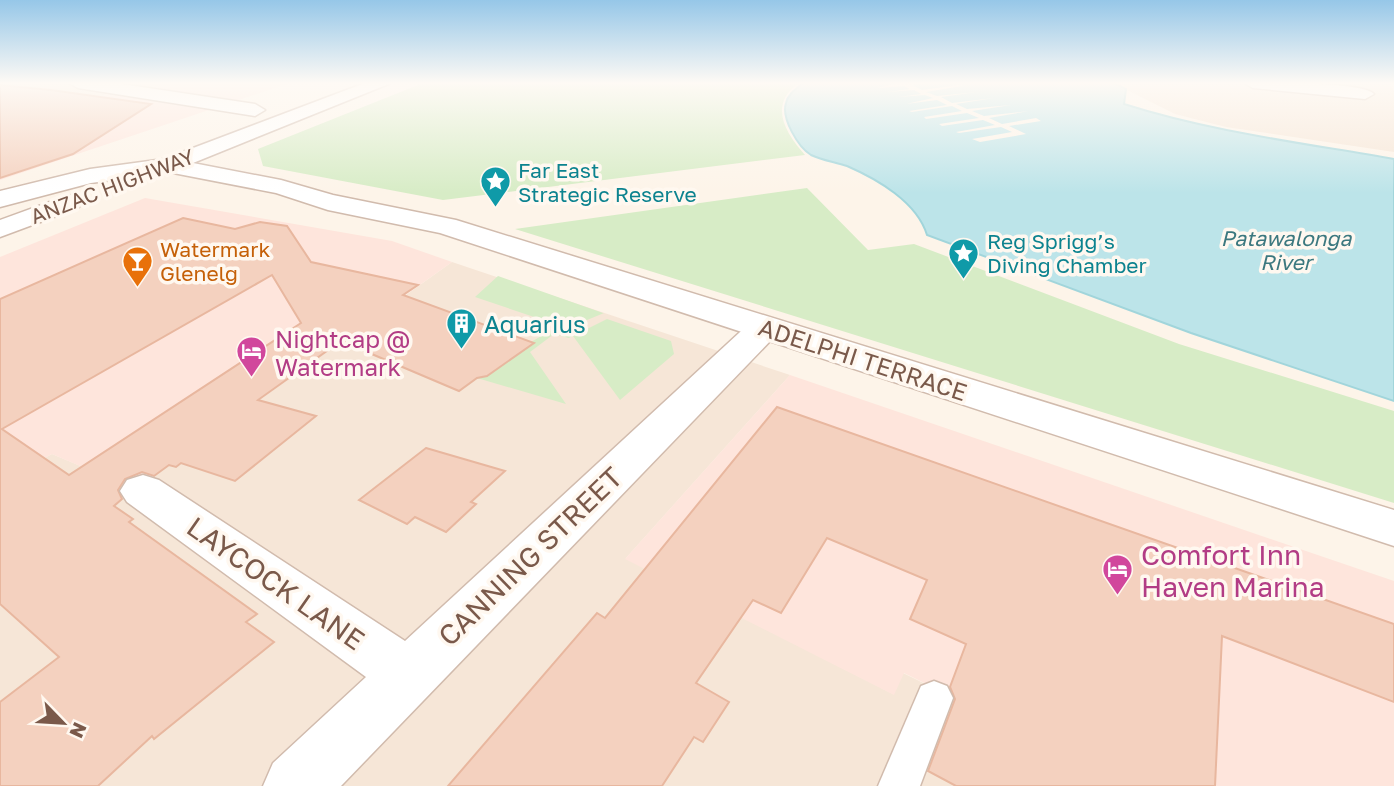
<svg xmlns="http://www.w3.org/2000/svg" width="1394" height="786" font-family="'Golos Text',sans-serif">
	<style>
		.residential { fill: #f6e6d7 }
		.commercial { fill: #fee5dc }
		.green { fill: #d7ecc6 }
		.water { fill: #bce4e9; stroke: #a1d5db; stroke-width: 2 }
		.pier { fill: #fdf4e9 }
		.building { fill: #f4d1bf; stroke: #e8b79f; stroke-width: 2; fill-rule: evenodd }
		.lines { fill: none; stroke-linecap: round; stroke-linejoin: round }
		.service-casing { stroke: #d1bbad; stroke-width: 3 }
		.minor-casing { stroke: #d1bbad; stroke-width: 3 }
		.tertiary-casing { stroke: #d1bbad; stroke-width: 3 }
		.service { fill: #fff; fill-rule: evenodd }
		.minor { fill: #fff; fill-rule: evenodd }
		.tertiary { fill: #fff; fill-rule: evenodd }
		.labels { text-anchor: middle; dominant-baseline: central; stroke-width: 7; stroke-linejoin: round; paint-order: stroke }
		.far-culture-label { font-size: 21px; fill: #0d838f; stroke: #fff8f0; text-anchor: start }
		.far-street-label { font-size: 21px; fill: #7a594a; stroke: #fff8f0 }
		.far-water-label { font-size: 21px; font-style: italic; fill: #3c787f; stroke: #fff8f0 }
		.far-food-label { font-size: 21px; fill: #c56008; stroke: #fff8f0; text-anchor: start }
		.culture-label { font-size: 24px; fill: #0d838f; stroke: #fff8f0; text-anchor: start }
		.hotel-label { font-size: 24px; fill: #b23c85; stroke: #fff8f0; text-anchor: start }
		.street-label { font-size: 24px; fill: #7a594a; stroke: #fff8f0 }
		.near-hotel-label { font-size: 28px; fill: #b23c85; stroke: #fff8f0; text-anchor: start }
		.near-street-label { font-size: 28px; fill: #7a594a; stroke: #fff8f0 }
	</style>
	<rect width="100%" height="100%" fill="#fdf4e9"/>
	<!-- residential -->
	<path class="residential" d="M0 83H148L0 125Z
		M1113 83H1389L1394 91V152L1226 127 1175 114Z
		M452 262 790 375 626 558 893 694 903 673 1133 786H0V482L52 454 135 489Z"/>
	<!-- commercial -->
	<path class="commercial" d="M148 83H290L0 180V125Z
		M145 198 392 241 452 262 134 489 52 454 0 482V257Z
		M790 375 1394 581V786H1133L904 673 894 695 625 559Z"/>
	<!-- green -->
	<path class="green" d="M423 83H799C768 104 785 133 805 155L443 200 263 166 258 149Z
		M807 188 868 250 914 244 1179 344 1394 411V503L515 229Z
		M498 276 603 313H604L575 325 549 322 475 297Z
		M607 319 671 341 674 354 620 400 573 336Z
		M555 328 575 334 569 338 554 334 530 352 566 404 477 378 487 376 531 345V342Z"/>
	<!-- water -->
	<path class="water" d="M803 83H1114L1126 89 1124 104C1212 132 1303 143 1394 159V401L1191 333 927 235C917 202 877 179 847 166 835 162 821 160 811 155 798 147 781 118 786 103 788 94 796 89 803 83Z"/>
	<!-- pier -->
	<path class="pier" d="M898 83H925L912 85 922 90 959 85 962 86 926 92 937 96 977 92 941 97 952 103 994 98 956 104 967 109 1011 105 972 111 984 116 1029 111 989 118 1002 124 1036 118 1041 121 1009 126 1026 134 980 142 972 139 1012 132 1001 127 959 133 956 132 995 125 983 120 942 126 939 124 979 118 967 113 926 119 924 117 962 111 952 106 912 112 909 111 947 105 937 100 906 104 933 98 925 95 898 97 921 94 914 90 887 92 910 89 904 86 877 88Z"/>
	<!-- building -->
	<path class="building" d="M0 85 51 90 151 104 73 154 0 178Z
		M183 218 235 229 260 222 287 226 311 262 418 285 403 295 534 343 487 376 477 378 459 391 341 341 258 400 316 416 235 481 181 463 176 467 169 465 154 476 142 472 125 479 118 490 122 499 114 506 133 519 129 522 257 614 246 622 274 642 154 739 152 736 98 786H0V702L59 657 0 604V299ZM272 275 301 323 69 475 2 429Z
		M777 407 1394 624V702L1222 636 1215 786H956L928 771 955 699 950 687 966 644 910 619 927 580 827 538 781 613 753 600 696 683 729 702 703 742 694 737 662 786H448L597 613 605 618Z
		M426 448 505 471 471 502 476 504 446 532 415 517 407 524 359 500Z"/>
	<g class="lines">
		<defs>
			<path id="service" d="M934 681 947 686 953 698 920 786H878L921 686Z"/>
			<path id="minor" d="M69 83H115L255 104 265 110 255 116 78 88Z
				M1244 83C1266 83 1363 81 1374 94L1365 99 1253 88Z
				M764 318 776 321 781 328 776 335 341 786H263L273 763 366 677 127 502 120 491 127 480 143 475 159 480 405 641 752 321Z"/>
			<path id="tertiary" d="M365 83H391L193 163 281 180 333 195 456 220 1394 510V546L440 233 328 210 276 193 168 172 91 183 0 207V191L90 169 164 159Z
				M69 195 78 198 82 203 78 208 0 237V220Z"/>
		</defs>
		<!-- service casing -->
		<use href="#service" class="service-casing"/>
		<!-- minor casing -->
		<use href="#minor" class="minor-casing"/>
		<!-- tertiary casing -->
		<use href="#tertiary" class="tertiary-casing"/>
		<!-- service -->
		<use href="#service" class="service"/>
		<!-- minor -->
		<use href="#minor" class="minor"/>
		<!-- tertiary -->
		<use href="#tertiary" class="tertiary"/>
	</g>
	<!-- sky -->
	<linearGradient id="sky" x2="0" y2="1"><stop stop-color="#96c7e8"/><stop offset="0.43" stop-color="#fefaf5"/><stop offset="1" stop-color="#fefaf5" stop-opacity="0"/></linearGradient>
	<rect width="1394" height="193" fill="url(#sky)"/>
	<!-- icons -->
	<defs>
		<symbol id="sight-pin" viewBox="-11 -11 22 30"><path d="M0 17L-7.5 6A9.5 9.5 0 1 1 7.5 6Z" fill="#0f9aa8" stroke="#fff8f0"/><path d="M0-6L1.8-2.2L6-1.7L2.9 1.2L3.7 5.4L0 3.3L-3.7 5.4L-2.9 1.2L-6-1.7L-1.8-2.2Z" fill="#fff"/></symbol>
		<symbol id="bar-pin" viewBox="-11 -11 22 30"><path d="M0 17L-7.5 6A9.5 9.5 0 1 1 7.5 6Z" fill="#e8710a" stroke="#fff8f0"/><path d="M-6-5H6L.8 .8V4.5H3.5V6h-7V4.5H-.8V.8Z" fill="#fff"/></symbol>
		<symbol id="building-pin" viewBox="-11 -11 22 30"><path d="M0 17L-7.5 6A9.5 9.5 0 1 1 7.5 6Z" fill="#0f9aa8" stroke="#fff8f0"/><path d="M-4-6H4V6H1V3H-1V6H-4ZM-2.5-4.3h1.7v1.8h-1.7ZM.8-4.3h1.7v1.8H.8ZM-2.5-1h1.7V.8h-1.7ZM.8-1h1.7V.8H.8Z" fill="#fff"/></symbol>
		<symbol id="hotel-pin" viewBox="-11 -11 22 30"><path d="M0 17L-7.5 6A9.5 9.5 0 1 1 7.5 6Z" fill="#d1479c" stroke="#fff8f0"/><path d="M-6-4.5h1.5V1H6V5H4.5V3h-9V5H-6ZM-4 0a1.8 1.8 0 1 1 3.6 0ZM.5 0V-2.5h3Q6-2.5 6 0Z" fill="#fff"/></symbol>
	</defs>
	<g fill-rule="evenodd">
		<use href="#sight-pin" x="478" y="164" width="35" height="47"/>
		<use href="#sight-pin" x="946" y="236" width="35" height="47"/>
		<use href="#bar-pin" x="120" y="244" width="35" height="47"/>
		<use href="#building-pin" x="444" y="306" width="35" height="47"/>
		<use href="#hotel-pin" x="234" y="334" width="35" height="47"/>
		<use href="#hotel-pin" x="1100" y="552" width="35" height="47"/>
	</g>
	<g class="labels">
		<!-- far-culture labels -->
		<g class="far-culture-label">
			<text x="518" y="170">Far East<tspan x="518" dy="24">Strategic Reserve</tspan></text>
			<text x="987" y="241">Reg Sprigg’s<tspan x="987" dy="24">Diving Chamber</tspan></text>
		</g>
		<!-- far-street labels -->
		<g class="far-street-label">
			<text transform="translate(112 186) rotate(-21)">ANZAC HIGHWAY</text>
		</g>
		<!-- far-water labels -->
		<g class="far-water-label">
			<text x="1286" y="238">Patawalonga<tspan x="1286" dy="24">River</tspan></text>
		</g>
		<!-- far-food labels -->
		<g class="far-food-label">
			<text x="160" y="249">Watermark<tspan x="160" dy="24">Glenelg</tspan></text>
		</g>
		<!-- culture labels -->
		<g class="culture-label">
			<text x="484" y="323">Aquarius</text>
		</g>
		<!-- hotel labels -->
		<g class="hotel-label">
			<text x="275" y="338">Nightcap @<tspan x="275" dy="28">Watermark</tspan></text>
		</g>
		<!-- street labels -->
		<g class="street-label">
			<text transform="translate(863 359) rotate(18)">ADELPHI TERRACE</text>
		</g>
		<!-- near-hotel labels -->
		<g class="near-hotel-label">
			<text x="1141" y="554">Comfort Inn<tspan x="1141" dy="32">Haven Marina</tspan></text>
		</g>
		<!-- near-street labels -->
		<g class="near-street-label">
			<text transform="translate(530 556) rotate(-44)">CANNING STREET</text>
			<text transform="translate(276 583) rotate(35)">LAYCOCK LANE</text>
		</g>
	</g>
	<!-- north arrow -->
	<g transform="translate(63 723) rotate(115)" stroke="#fff8f0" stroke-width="5" paint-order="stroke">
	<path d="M0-5L12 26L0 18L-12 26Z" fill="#7a594a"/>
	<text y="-10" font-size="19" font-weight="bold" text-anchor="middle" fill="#7a594a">N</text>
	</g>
</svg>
